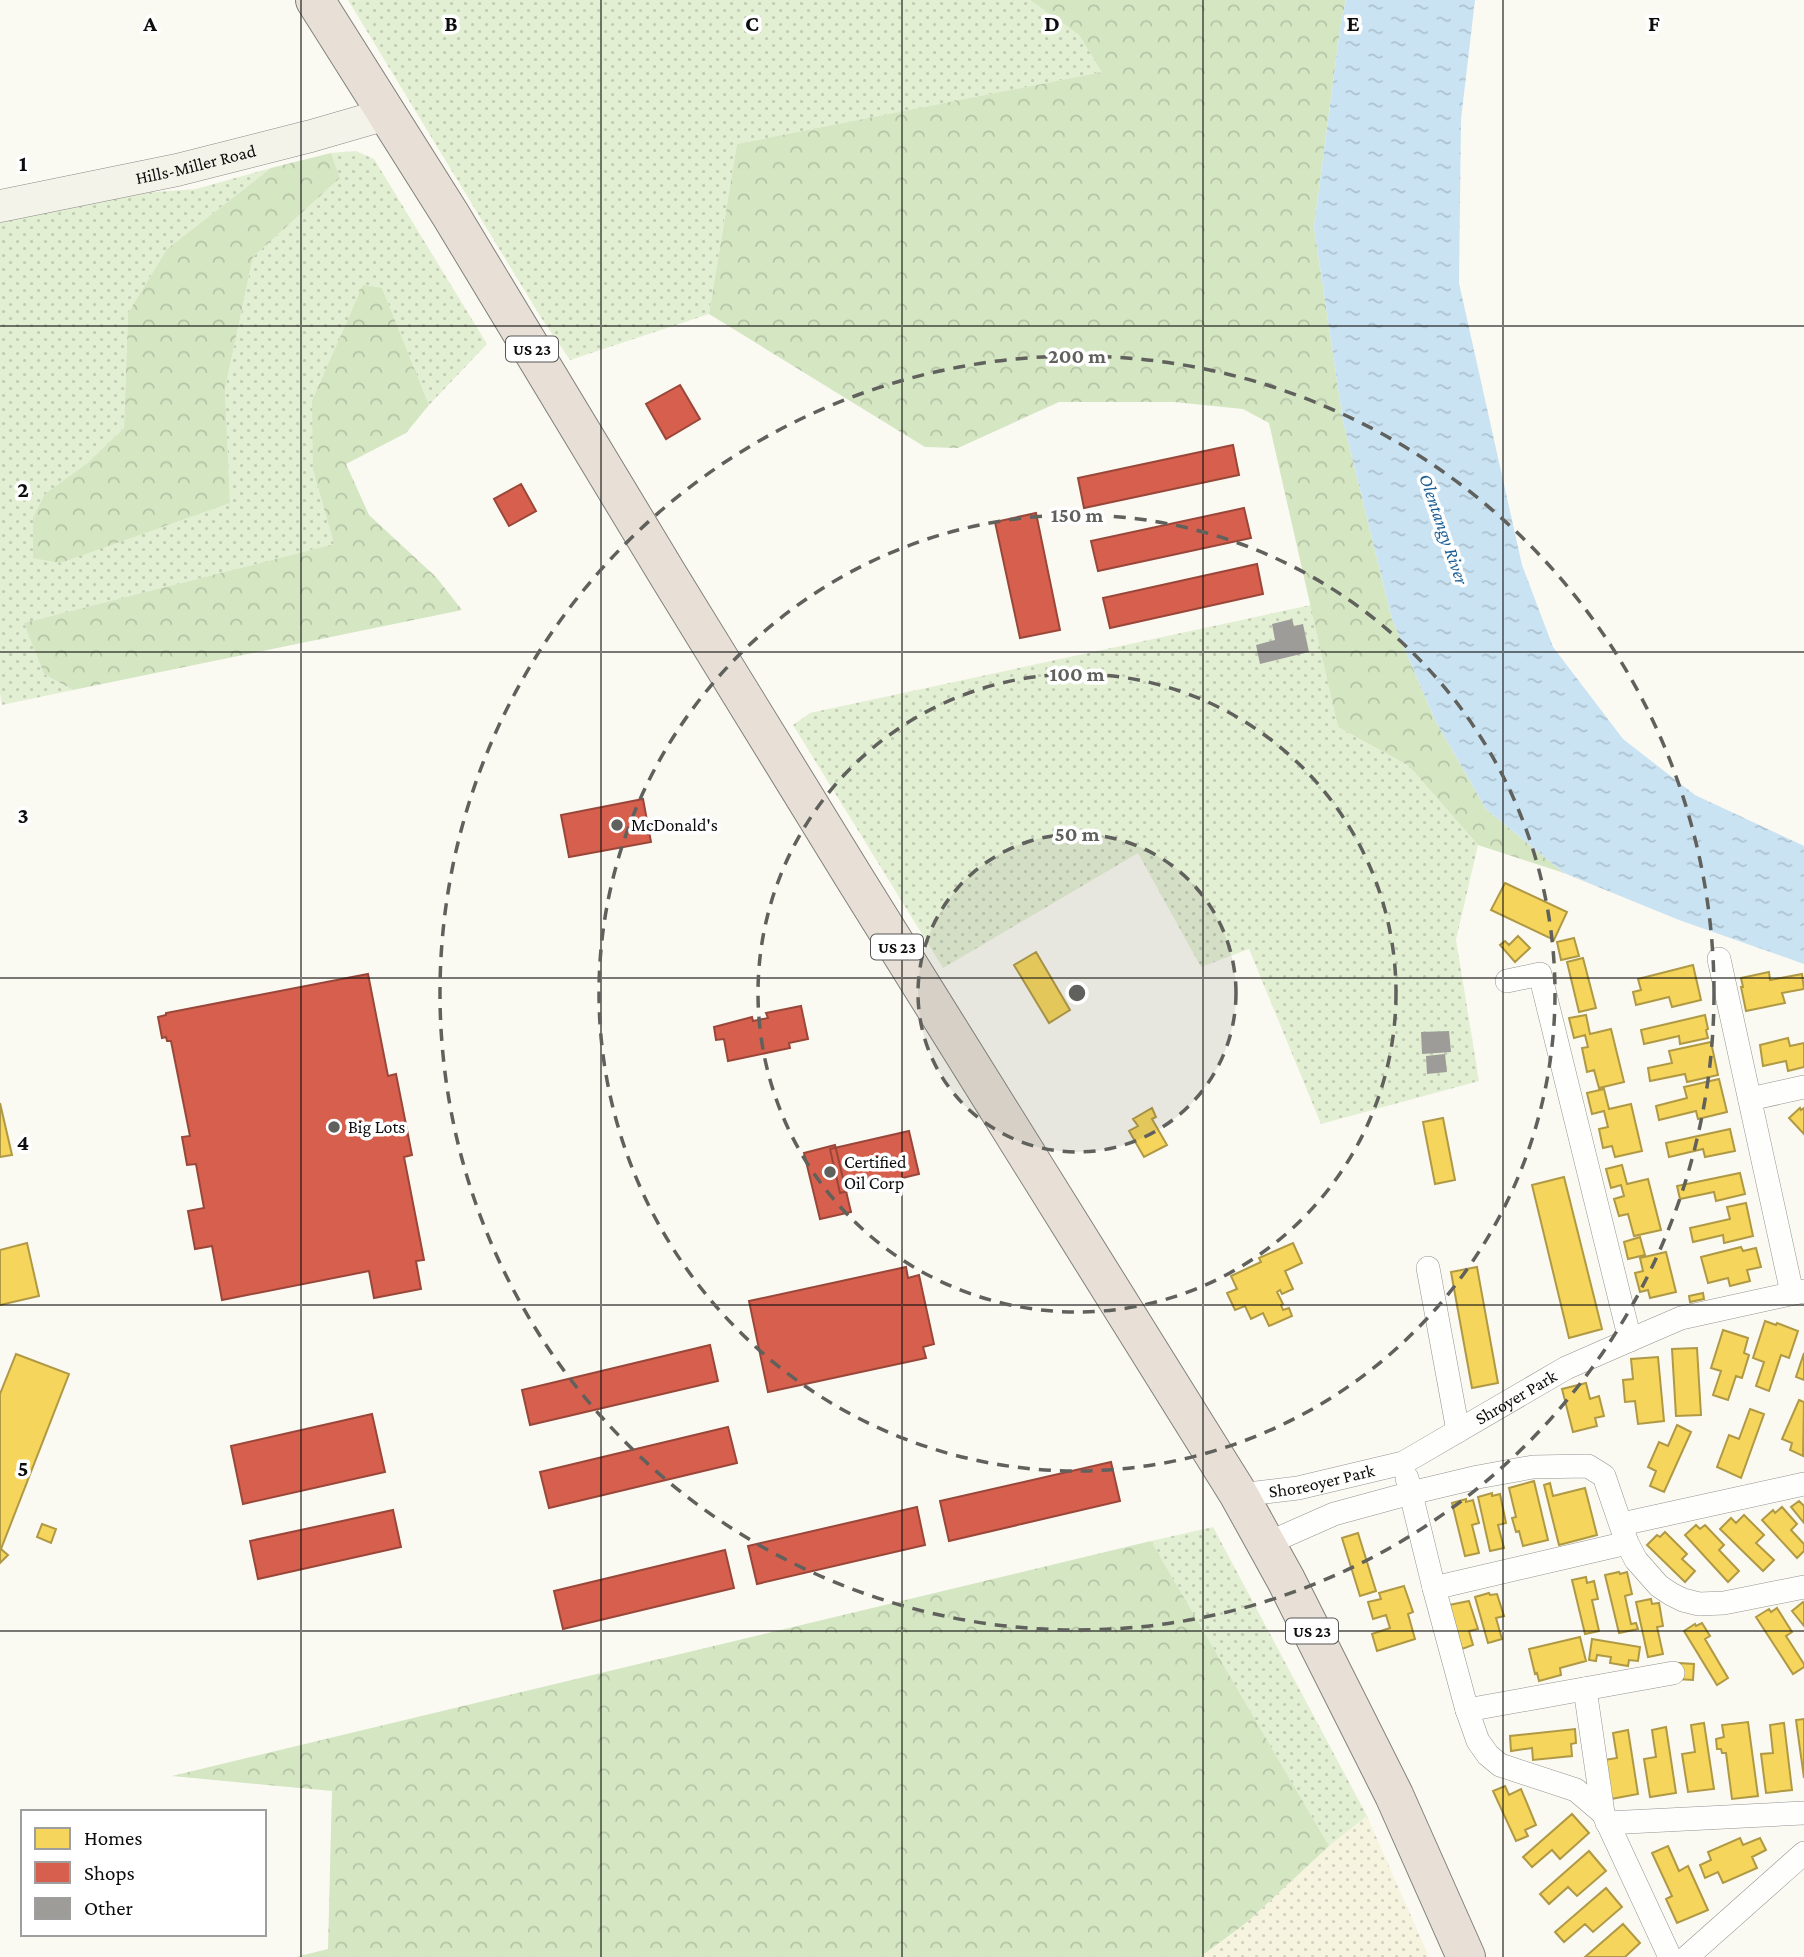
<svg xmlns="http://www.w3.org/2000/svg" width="1804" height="1957" font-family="'Crimson Pro',serif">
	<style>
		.farmland { fill: url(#farmland-dots) }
		.grass { fill: url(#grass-dots) }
		.forest { fill: url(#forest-crowns) }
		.water { fill: url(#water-ripples) }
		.homes { fill: #f6d55c; stroke: #b09944; stroke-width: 2 }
		.shops { fill: #d6604d; stroke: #9a473a; stroke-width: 2 }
		.building { fill: #9d9c98 }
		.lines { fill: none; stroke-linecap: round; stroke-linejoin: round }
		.street-casing { stroke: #949390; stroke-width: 24 }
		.secondary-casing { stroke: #8a8a87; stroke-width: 33 }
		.highway-casing { stroke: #81817d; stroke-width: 40 }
		.street { stroke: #fefefd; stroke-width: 23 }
		.secondary { stroke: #f4f3ea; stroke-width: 32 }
		.highway { stroke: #e8e0d6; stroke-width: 38 }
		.grid { fill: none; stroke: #0d0d0d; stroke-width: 2; stroke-opacity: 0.55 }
		.ring { fill: none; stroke: #60605d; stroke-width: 3.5; stroke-dasharray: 12 9 }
		.poi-dot { fill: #60605d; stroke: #fff; stroke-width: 2.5 }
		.labels { text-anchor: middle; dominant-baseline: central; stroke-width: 7; stroke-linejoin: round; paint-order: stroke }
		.shield { fill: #fff; stroke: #565656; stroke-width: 2 }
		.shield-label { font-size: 16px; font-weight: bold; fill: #0d0d0d }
		.street-label { font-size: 18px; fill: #0d0d0d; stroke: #fff }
		.poi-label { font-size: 18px; fill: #0d0d0d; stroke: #fff; text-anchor: start }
		.water-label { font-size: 19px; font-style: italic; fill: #1d6098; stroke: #fff }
		.grid-label { font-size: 23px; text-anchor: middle; font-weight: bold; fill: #0d0d0d; stroke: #fff; stroke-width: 7; stroke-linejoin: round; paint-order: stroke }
		.centre { fill: #60605d; stroke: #fff; stroke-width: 3.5 }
		.ring-label { font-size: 21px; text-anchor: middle; font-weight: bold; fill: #60605d; stroke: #fff; stroke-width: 7; stroke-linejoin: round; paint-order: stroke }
	</style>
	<defs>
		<pattern id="farmland-dots" width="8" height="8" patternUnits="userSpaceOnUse" patternTransform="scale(1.75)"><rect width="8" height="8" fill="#f6f4df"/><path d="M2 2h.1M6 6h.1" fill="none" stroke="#d2d0be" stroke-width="1.8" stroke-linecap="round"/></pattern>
		<pattern id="grass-dots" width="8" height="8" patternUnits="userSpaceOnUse" patternTransform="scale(1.75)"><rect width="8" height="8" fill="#e3efd3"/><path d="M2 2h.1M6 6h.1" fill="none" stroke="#c2ccb4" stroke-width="1.8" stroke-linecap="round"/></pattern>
		<pattern id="forest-crowns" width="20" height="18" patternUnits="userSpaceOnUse" patternTransform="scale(1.75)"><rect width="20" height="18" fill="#d4e6c2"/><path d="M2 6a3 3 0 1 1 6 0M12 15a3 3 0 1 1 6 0" fill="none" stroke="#b5c4a6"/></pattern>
		<pattern id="water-ripples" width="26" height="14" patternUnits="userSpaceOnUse" patternTransform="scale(1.75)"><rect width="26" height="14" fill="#cae3f3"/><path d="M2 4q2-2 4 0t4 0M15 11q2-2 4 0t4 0" fill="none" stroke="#acc2cf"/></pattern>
	</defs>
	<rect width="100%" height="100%" fill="#faf9f2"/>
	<!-- farmland -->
	<path class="farmland" d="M1367 1816 1429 1957H1200L1246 1923 1329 1846Z"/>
	<!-- grass -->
	<path class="grass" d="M348 0H1030L1079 35 1103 72 737 144 709 314 570 360 540 316Z
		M356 151 374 159 487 344 429 405 382 288 313 470 334 544 25 623 44 674 73 690 2 705 0 694V220L116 195 196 189 271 168 167 249 128 313 124 428 33 518V558L230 503 225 389 253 257 340 178 331 153Z
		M1311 605 1338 727 1409 766 1478 845 1456 940 1479 1081 1321 1124 1249 949 1201 967 1138 853 943 968 793 725 810 713Z
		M1213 1527 1367 1816 1329 1846 1151 1541Z"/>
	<!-- forest -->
	<path class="forest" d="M1030 0H1346L1341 22 1314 227 1343 421 1392 619 1435 720 1486 809 1564 873 1478 845 1409 766 1338 727 1269 423 1243 409 1174 402H1059L958 448 925 447 709 314 737 144 1102 72 1079 35Z
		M331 153 340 178 253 257 225 389 230 503 60 563 33 558V518L45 494 89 462 124 428 128 313 167 249 271 168Z
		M363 285 382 288 429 405 406 433 346 464 369 515 436 577 462 610 73 690 44 674 24 623 334 544 313 470 312 401Z
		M1151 1541 1329 1846 1246 1923 1200 1957H296L328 1949 332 1791 172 1776Z"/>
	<!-- water -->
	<path class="water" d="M1346 0H1475L1461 119 1459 283 1522 565 1553 647 1623 739 1695 795 1804 846V964L1679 920 1564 873 1486 809 1435 720 1392 619 1343 421 1314 227 1341 22Z"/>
	<!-- homes -->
	<path class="homes" d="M1505 883 1567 912 1554 940 1491 910Z
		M1518 936 1530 948 1515 962 1500 945 1505 941 1509 945Z
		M1574 938 1579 956 1561 960 1557 942Z
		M1036 952 1070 1010 1049 1023 1014 965Z
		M1583 958 1596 1008 1579 1012 1567 962Z
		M1693 965 1701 1000 1672 1007 1669 997 1636 1005 1633 992 1641 990 1638 979Z
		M1769 972 1770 980 1802 974 1804 989 1782 993 1785 1003 1746 1011 1741 987H1743L1741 978Z
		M1586 1015 1590 1034 1611 1029 1624 1082 1599 1088 1594 1070 1587 1072 1582 1048 1588 1047 1585 1035 1574 1038 1569 1018Z
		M1705 1015 1708 1029 1706 1030 1708 1038 1680 1044 1679 1036 1644 1044 1641 1030Z
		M1788 1038 1790 1046 1804 1043V1067L1788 1071 1786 1061 1763 1066 1760 1045Z
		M1711 1042 1718 1075 1687 1082 1685 1074 1650 1081 1648 1068 1672 1063 1669 1051Z
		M1719 1079 1727 1112 1698 1119 1696 1111 1659 1120 1656 1106 1687 1098 1684 1087Z
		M1604 1089 1609 1109 1631 1104 1642 1151 1615 1157 1612 1146 1603 1148 1599 1129 1608 1127 1604 1111 1592 1114 1587 1093Z
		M0 1103 12 1155 0 1157Z
		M1152 1108 1156 1117 1152 1119 1167 1145 1144 1157 1129 1131 1138 1126 1133 1119Z
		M1800 1108 1801 1110 1804 1108V1134L1789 1118Z
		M1443 1118 1455 1180 1435 1184 1423 1122Z
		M1730 1129 1735 1151 1705 1157 1703 1149 1669 1157 1666 1143Z
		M1622 1165 1627 1184 1648 1179 1661 1230 1634 1236 1628 1214 1619 1216 1614 1199 1624 1196 1621 1185 1611 1188 1606 1169Z
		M1740 1173 1745 1194 1716 1201 1714 1192 1680 1199 1677 1186Z
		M1564 1177 1602 1329 1569 1338 1532 1185Z
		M1746 1203 1753 1236 1724 1243 1723 1235 1693 1242 1690 1228 1730 1219 1727 1207Z
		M1640 1237 1645 1255 1628 1259 1624 1242Z
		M27 1243 39 1296 0 1305V1250Z
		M1293 1243 1302 1263 1285 1271 1293 1289 1282 1294 1280 1290 1277 1292 1283 1304 1281 1305 1283 1310 1289 1308 1292 1316 1269 1326 1263 1313 1251 1319 1245 1306 1235 1310 1227 1293 1237 1289 1231 1276 1261 1262 1259 1258Z
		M1741 1247 1743 1251 1756 1248 1761 1267 1747 1270 1750 1281 1730 1286 1728 1278 1708 1283 1701 1257Z
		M1666 1252 1676 1292 1650 1298 1648 1290 1640 1292 1635 1273 1643 1271 1640 1258Z
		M1477 1267 1498 1383 1472 1388 1451 1272Z
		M1703 1293 1704 1299 1690 1302 1689 1296Z
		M1765 1321 1776 1325 1777 1323 1798 1331 1789 1358 1781 1355 1769 1391 1756 1386 1764 1362 1753 1358Z
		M1723 1330 1748 1338 1744 1353 1749 1355 1742 1378 1736 1376 1728 1400 1713 1395 1721 1371 1711 1368Z
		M1697 1348 1701 1415 1676 1416 1672 1349Z
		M1804 1353V1380L1796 1377Z
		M16 1354 69 1374 1 1549 8 1555 0 1563V1394Z
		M1658 1357 1664 1421 1638 1424 1635 1401 1625 1402 1623 1380 1633 1379 1631 1359Z
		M1586 1383 1590 1399 1599 1396 1604 1416 1595 1418 1597 1426 1573 1432 1562 1389Z
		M1799 1400 1804 1402 1803 1456 1790 1450 1792 1443 1782 1439Z
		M1750 1409 1764 1414 1741 1478 1717 1467 1729 1435 1739 1439Z
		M1677 1425 1691 1432 1664 1492 1650 1486 1656 1471 1648 1467 1659 1442 1668 1446Z
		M1534 1481 1548 1540 1523 1546 1519 1531 1516 1532 1512 1518 1516 1517 1509 1488Z
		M1550 1483 1553 1496 1585 1488 1597 1535 1559 1545 1544 1485Z
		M1492 1493V1496L1500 1494 1506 1523 1498 1525 1504 1548 1490 1551 1478 1497Z
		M1466 1499V1502L1473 1500 1479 1523 1472 1525 1479 1553 1465 1556 1452 1503Z
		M1799 1501 1804 1506V1523L1791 1507Z
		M1782 1507 1797 1524 1791 1530 1804 1544V1551L1797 1558 1762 1520 1773 1510 1775 1513Z
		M1744 1515 1764 1535 1756 1543 1774 1560 1763 1571 1720 1529 1731 1518 1736 1523Z
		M42 1524 56 1529 51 1543 37 1537Z
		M1696 1525 1700 1529 1705 1525 1724 1545 1719 1550 1739 1571 1728 1582 1685 1535Z
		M1665 1532 1687 1554 1682 1559 1695 1571 1685 1582 1647 1545 1657 1535 1660 1537Z
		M1358 1533 1376 1591 1360 1596 1342 1538Z
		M1619 1572 1620 1574 1627 1572 1632 1594 1625 1596 1631 1624 1636 1623 1638 1629 1619 1633 1605 1575Z
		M1586 1577 1587 1583 1594 1581 1598 1599 1592 1600 1599 1631 1585 1634 1572 1580Z
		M1404 1586 1413 1612 1408 1614 1415 1639 1377 1651 1372 1634 1390 1628 1386 1615 1373 1619 1368 1602 1381 1599 1379 1593Z
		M1489 1593 1490 1595 1497 1594 1504 1616 1496 1618 1502 1639 1488 1643 1475 1597Z
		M1651 1599 1652 1604 1659 1603 1663 1626 1657 1627 1663 1654 1648 1657 1636 1602Z
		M1469 1601 1478 1629 1469 1631 1473 1645 1462 1649 1449 1605Z
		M1803 1602 1804 1603V1626L1792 1611Z
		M1777 1608 1792 1632 1786 1636 1804 1664V1667L1793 1674 1756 1617 1769 1609 1771 1612Z
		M1702 1623 1710 1636 1705 1639 1728 1678 1717 1685 1684 1631 1695 1624 1696 1626Z
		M1580 1637 1586 1661 1560 1668 1561 1675 1539 1681 1537 1673 1535 1674 1529 1649Z
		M1592 1639 1640 1647 1638 1661 1629 1660 1628 1666 1610 1663 1611 1657 1597 1655 1596 1661 1589 1660Z
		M1679 1663 1694 1664 1693 1680 1677 1679Z
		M1804 1719V1778L1796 1720Z
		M1748 1722 1758 1796 1732 1799 1726 1753H1722L1721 1749H1717L1716 1739 1724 1737 1722 1725Z
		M1704 1723 1714 1789 1688 1792 1682 1754 1695 1752 1691 1725Z
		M1784 1723 1792 1790 1766 1793 1761 1754 1773 1753 1770 1725Z
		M1666 1727 1676 1793 1650 1797 1644 1759 1656 1757 1652 1730Z
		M1575 1729 1576 1743 1571 1744 1572 1756 1533 1760 1532 1748 1511 1751 1510 1736Z
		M1628 1730 1638 1794 1611 1799 1604 1760 1617 1758 1613 1733Z
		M1505 1786 1509 1795 1521 1789 1536 1825 1525 1830 1528 1836 1516 1841 1493 1791Z
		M1572 1814 1589 1833 1560 1859 1552 1850 1532 1867 1523 1857Z
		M1740 1838 1743 1845 1760 1838 1766 1850 1752 1857 1757 1868 1723 1883 1718 1872 1705 1878 1700 1865 1711 1860 1708 1852Z
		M1668 1846 1679 1871 1688 1866 1708 1910 1677 1923 1666 1899 1672 1896 1652 1853Z
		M1589 1851 1606 1871 1577 1896 1568 1887 1549 1904 1540 1894Z
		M1606 1888 1622 1907 1593 1932 1585 1924 1564 1942 1555 1932Z
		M1623 1924 1640 1943 1625 1957H1585Z"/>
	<!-- shops -->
	<path class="shops" d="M680 385 700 419 666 439 646 404Z
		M1233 445 1239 475 1084 508 1078 478Z
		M521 484 536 511 509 526 494 499Z
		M1244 508 1251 538 1098 571 1091 541Z
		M1036 513 1060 630 1020 638 995 522Z
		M1257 564 1263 594 1110 628 1103 598Z
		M643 799 651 842 569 857 561 815Z
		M368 974 388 1076 396 1074 412 1155 404 1157 424 1260 416 1261 421 1289 374 1298 369 1271 222 1300 212 1246 195 1249 188 1211 204 1208 196 1164 187 1165 182 1137 190 1136 171 1041H167L166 1037 162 1038 158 1017 166 1015V1013Z
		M801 1006 808 1039 789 1043 790 1048 728 1061 724 1039 716 1040 714 1027 752 1017 753 1021 768 1018 766 1013Z
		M909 1131 919 1174 840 1193 830 1149Z
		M835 1145 851 1212 820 1219 804 1153Z
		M906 1267 908 1278 919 1275 934 1344 923 1347 926 1358 768 1392 749 1301Z
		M710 1345 718 1381 530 1425 522 1390Z
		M372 1414 385 1472 243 1504 231 1446Z
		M728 1427 737 1463 549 1508 540 1472Z
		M1111 1462 1120 1501 949 1541 940 1501Z
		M917 1507 925 1545 757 1584 748 1546Z
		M393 1510 401 1547 258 1579 250 1541Z
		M725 1550 734 1588 563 1629 554 1591Z"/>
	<!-- building -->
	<path class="building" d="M1292 619 1294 626 1303 624 1309 652 1260 664 1256 645 1275 640 1272 624Z
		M1449 1031 1451 1052 1422 1054 1421 1032Z
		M1445 1054 1447 1072 1427 1074 1426 1056Z"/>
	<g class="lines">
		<defs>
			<g id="street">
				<path d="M1719 959 1792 1293"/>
				<path d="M1507 981 1540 974 1630 1340"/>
				<path d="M1750 1099 1804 1087"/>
				<path d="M1428 1268 1458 1431"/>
				<path d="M1407 1478 1434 1588 1467 1710 1478 1741 1488 1755 1500 1765 1576 1790 1603 1813"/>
				<path id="s1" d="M1239 1495 1298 1488 1403 1463 1566 1368 1630 1340 1681 1318 1804 1291"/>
				<path d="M1622 1524 1804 1484"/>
				<path d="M1266 1544 1334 1514 1411 1493 1478 1477 1533 1467 1588 1466 1604 1476 1627 1543 1636 1560 1659 1586 1671 1594 1683 1600 1699 1604 1724 1603 1804 1587"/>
				<path d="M1434 1588 1627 1543"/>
				<path d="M1585 1689 1603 1813 1670 1957"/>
				<path d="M1467 1710 1673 1673"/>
				<path d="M1607 1823 1804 1813"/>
				<path d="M1687 1957 1804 1853"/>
			</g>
			<g id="secondary">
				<path id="s2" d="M0 206 177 170 311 136 387 114"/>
			</g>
			<path id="highway" d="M315 0 450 214 668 575 855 879 1239 1495 1286 1580 1394 1795 1466 1957"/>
		</defs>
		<!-- street casing -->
		<use href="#street" class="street-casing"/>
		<!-- secondary casing -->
		<use href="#secondary" class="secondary-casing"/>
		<!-- highway casing -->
		<use href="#highway" class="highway-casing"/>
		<!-- street -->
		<use href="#street" class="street"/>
		<!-- secondary -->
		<use href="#secondary" class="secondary"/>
		<!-- highway -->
		<use href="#highway" class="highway"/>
	</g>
	<!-- grid -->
	<path class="grid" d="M301 0V1957M601 0V1957M902 0V1957M1203 0V1957M1503 0V1957M0 326H1804M0 652H1804M0 978H1804M0 1305H1804M0 1631H1804"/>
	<!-- distance rings -->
	<circle cx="1077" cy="993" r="159" fill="#60605d" fill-opacity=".12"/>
	<g class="ring">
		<circle cx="1077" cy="993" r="159"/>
		<circle cx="1077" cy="993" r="319"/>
		<circle cx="1077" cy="993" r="478"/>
		<circle cx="1077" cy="993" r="637"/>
	</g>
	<!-- markers -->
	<g class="poi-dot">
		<circle cx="617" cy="825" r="7"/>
		<circle cx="334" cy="1127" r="7"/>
		<circle cx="830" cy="1172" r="7"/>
	</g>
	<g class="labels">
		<!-- shield labels -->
		<g class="shield">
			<rect x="506" y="336.5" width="52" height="25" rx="5"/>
			<rect x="871" y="934.5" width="52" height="25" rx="5"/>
			<rect x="1286" y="1618.5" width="52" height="25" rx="5"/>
		</g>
		<g class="shield-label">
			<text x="532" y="349">US 23</text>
			<text x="897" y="947">US 23</text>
			<text x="1312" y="1631">US 23</text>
		</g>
		<!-- street labels -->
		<g class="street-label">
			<text stroke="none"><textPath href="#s2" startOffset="200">Hills-Miller Road</textPath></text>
			<text stroke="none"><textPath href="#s1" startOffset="298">Shroyer Park</textPath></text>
			<text stroke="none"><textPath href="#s1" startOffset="84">Shoreoyer Park</textPath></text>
		</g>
		<!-- poi labels -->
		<g class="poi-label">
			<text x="631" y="825">McDonald's</text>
			<text x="348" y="1127">Big Lots</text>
			<text x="844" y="1162">Certified<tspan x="844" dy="21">Oil Corp</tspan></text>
		</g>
		<!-- water labels -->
		<g class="water-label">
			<text transform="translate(1444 529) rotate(71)">Olentangy River</text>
		</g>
	</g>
	<g class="grid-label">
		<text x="150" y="31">A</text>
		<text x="451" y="31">B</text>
		<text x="752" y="31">C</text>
		<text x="1052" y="31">D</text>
		<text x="1353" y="31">E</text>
		<text x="1654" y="31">F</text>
		<text x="23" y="171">1</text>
		<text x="23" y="497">2</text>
		<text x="23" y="823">3</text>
		<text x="23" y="1150">4</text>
		<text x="23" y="1476">5</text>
	</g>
	<circle cx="1077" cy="993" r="10" class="centre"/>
	<g class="ring-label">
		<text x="1077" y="363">200 m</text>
		<text x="1077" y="522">150 m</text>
		<text x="1077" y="681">100 m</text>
		<text x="1077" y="841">50 m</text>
	</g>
	<!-- legend -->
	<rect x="21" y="1810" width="245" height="126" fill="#ffffff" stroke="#9e9e9e" stroke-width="2"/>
	<rect x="35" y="1828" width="35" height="21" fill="#f6d55c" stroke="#9e9e9e" stroke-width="2"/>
	<text x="84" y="1845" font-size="21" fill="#0d0d0d">Homes</text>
	<rect x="35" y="1862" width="35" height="21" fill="#d6604d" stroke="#9e9e9e" stroke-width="2"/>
	<text x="84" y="1880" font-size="21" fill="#0d0d0d">Shops</text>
	<rect x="35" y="1898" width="35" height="21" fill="#9d9c98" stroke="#9e9e9e" stroke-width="2"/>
	<text x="84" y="1915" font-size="21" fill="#0d0d0d">Other</text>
</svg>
